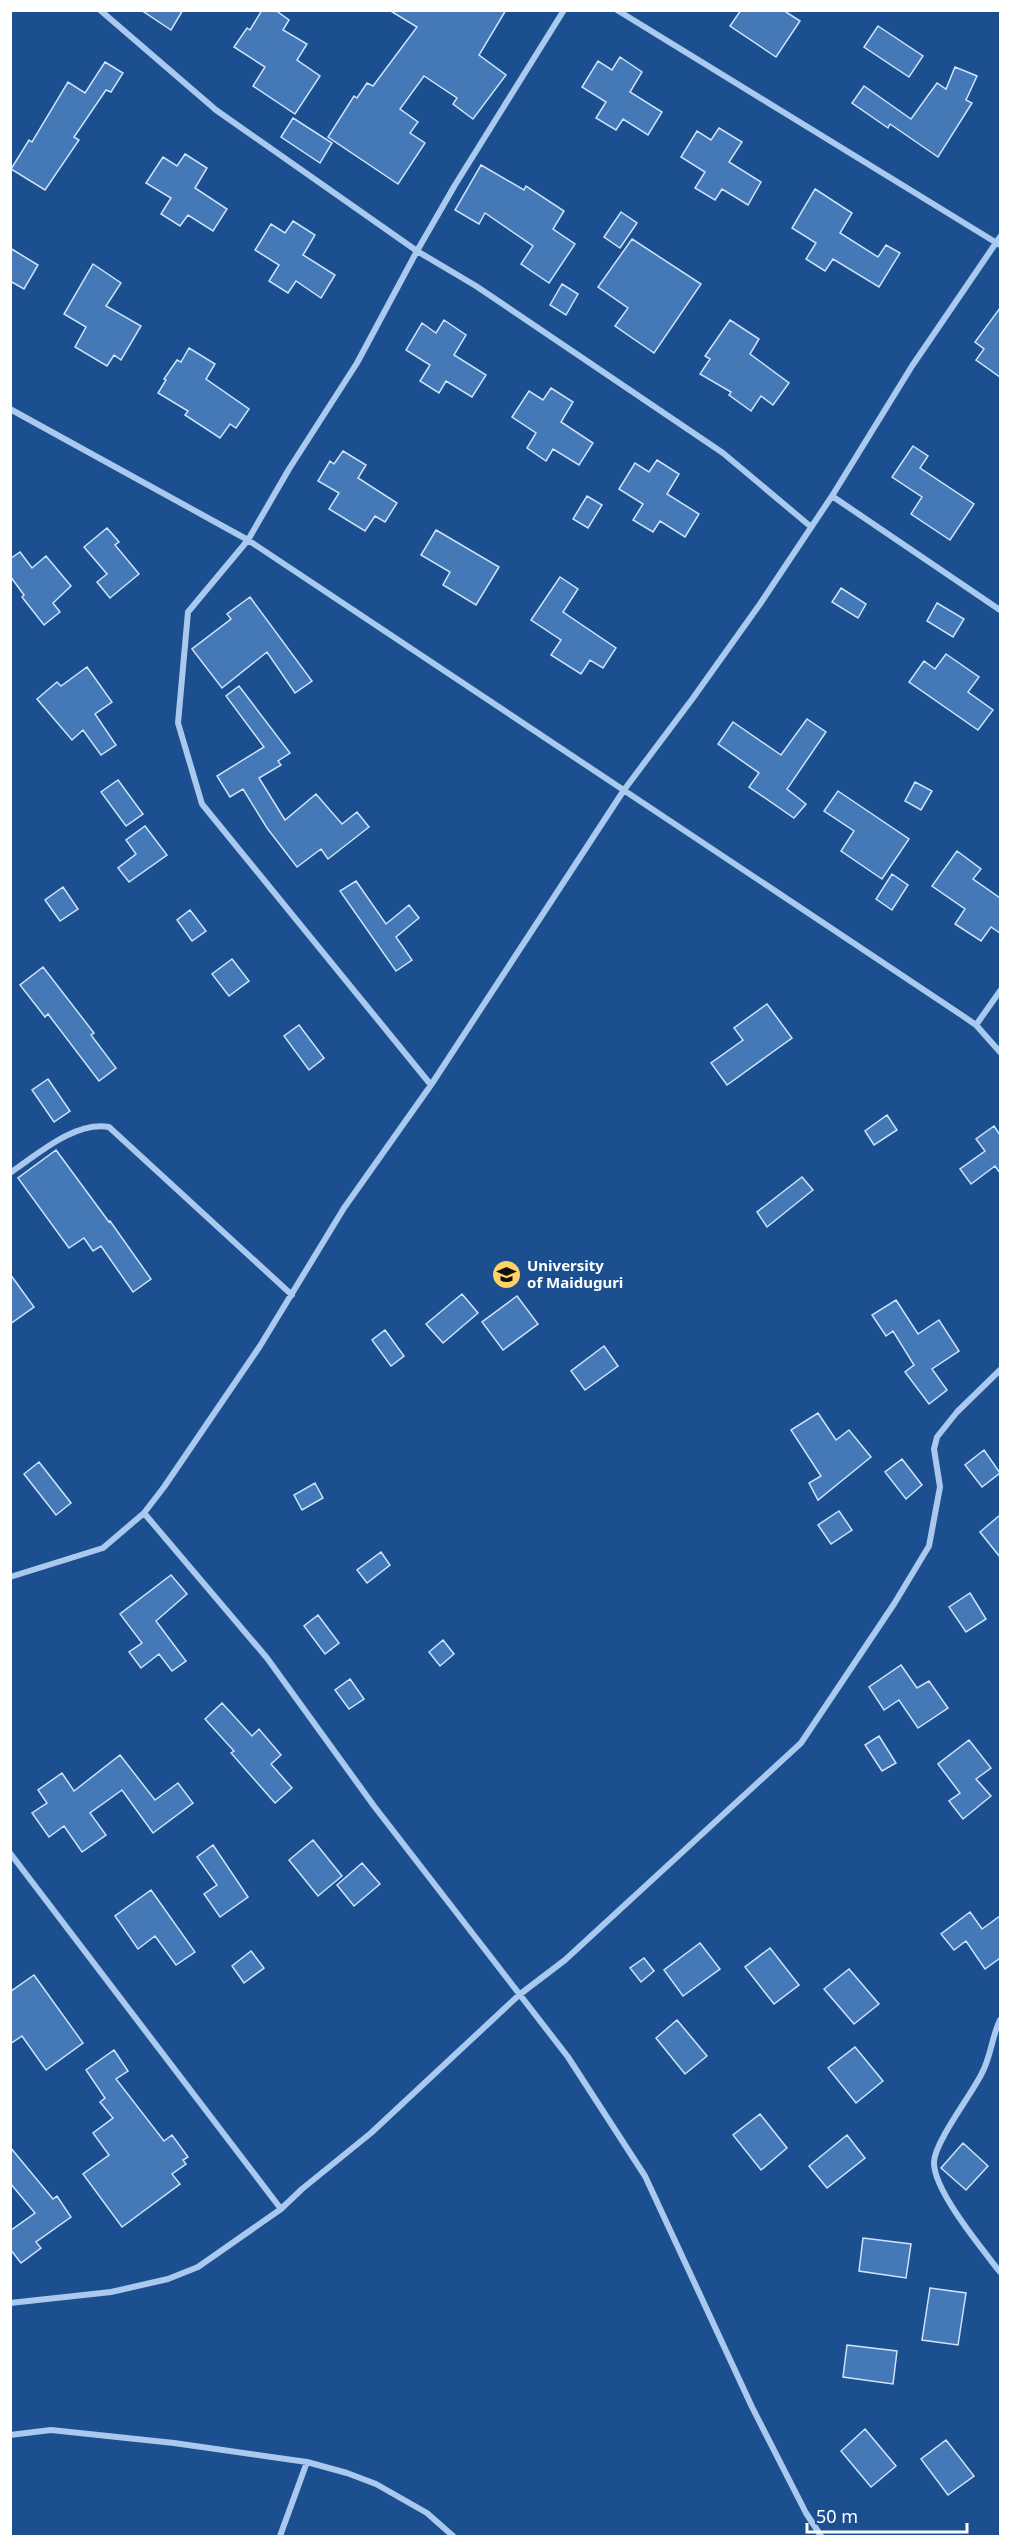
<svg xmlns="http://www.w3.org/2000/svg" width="1011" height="2547" font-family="'Noto Sans',sans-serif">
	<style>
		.building { fill: #4478b7; stroke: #cfe3fa; stroke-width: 1.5 }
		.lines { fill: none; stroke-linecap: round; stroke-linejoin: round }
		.street { stroke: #a9c9ee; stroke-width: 6 }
		.labels { text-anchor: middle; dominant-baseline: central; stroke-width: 4.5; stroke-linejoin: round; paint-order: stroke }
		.poi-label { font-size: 15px; font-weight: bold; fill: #fff; stroke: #1b4f8f; text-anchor: start }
	</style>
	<rect width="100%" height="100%" fill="#1b4f8f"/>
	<!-- building -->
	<path class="building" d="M141 10H183L171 30Z
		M262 10H275L289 20 283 30 307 44 297 60 320 76 295 114 253 86 265 67 234 47 247 28 250 30Z
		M389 10H506L479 55 506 75 473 119 453 104 457 98 424 76 400 109 418 122 410 133 425 143 398 184 328 137 354 96 357 98 367 83 373 86 417 27Z
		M741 10H783L800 21 776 57 730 26Z
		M878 26 923 56 909 77 864 47Z
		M620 57 642 72 630 92 662 112 648 135 623 119 616 130 596 118 606 102 582 87 598 61 612 70Z
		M105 62 123 73 111 92 106 90 74 137 79 140 45 190 11 169 29 140 32 142 68 82 85 93Z
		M955 67 977 76 966 100 972 103 938 157 890 124 888 128 852 103 864 86 911 119 937 83 946 89Z
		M293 118 332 143 320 163 281 137Z
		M719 128 742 142 729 162 761 182 748 205 722 189 715 200 695 188 705 172 681 157 697 131 711 140Z
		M185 154 207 168 195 188 227 209 213 231 188 215 180 226 161 214 171 198 146 183 163 157 177 166Z
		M481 165 524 190 526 186 564 211 553 229 575 244 549 283 521 264 533 246 485 213 479 224 455 210Z
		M815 189 852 213 840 233 878 257 886 245 900 253 879 287 833 259 825 271 806 259 816 243 792 228Z
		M621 212 637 223 620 248 604 237Z
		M293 221 315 235 303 255 335 275 321 298 296 281 288 293 269 281 279 265 255 250 271 224 285 233Z
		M632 239 701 284 654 353 615 326 628 308 598 287Z
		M10 248 38 265 24 289 10 281Z
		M93 264 121 283 106 306 141 326 121 360 114 355 107 366 75 347 86 327 64 314Z
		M562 284 578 294 566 315 550 305Z
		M1000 308V377L976 360 984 349 975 342Z
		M444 320 466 335 454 355 486 375 472 397 446 381 439 393 420 381 430 365 406 350 422 323 436 333Z
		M730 320 759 339 750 354 789 383 773 405 761 396 751 411 729 395 731 392 700 374 710 359 705 356Z
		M189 348 215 364 206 379 249 409 236 428 230 424 220 438 185 415 188 411 158 393 166 380 164 379 177 360 181 362Z
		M551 388 573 402 561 422 593 443 579 465 553 449 546 461 527 448 536 433 512 417 529 391 543 400Z
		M913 446 928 456 920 468 974 504 950 540 911 514 922 497 892 477Z
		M343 451 366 465 358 478 397 503 385 522 375 516 365 531 329 509 339 493 318 481 330 461 334 464Z
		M657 460 679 474 667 494 699 514 685 537 660 521 653 532 633 520 643 504 619 489 635 463 649 472Z
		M587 496 602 505 588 528 573 519Z
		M107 528 119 542 115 545 139 574 110 598 97 582 107 574 84 547Z
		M436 530 499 567 476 605 443 585 450 572 421 555Z
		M20 552 32 568 46 556 71 586 53 603 60 612 44 625 22 597 24 595 10 576V559Z
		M560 577 578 589 563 612 616 648 603 668 590 660 581 674 551 655 561 640 531 620Z
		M841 588 866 604 858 618 832 602Z
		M250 597 312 681 295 693 267 652 222 688 192 649 231 619 227 614Z
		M937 603 964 619 953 637 927 621Z
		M946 654 979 677 968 692 993 710 978 730 909 682 924 661 935 669Z
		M87 667 112 702 95 714 116 745 101 755 83 730 72 740 37 699 57 682 61 686Z
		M239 686 290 753 278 761 281 765 259 778 285 820 316 794 342 824 357 812 369 827 328 859 321 849 297 867 267 828 243 789 230 797 217 776 264 747 226 696Z
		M807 719 826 732 787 789 806 804 794 818 749 787 759 773 718 744 733 722 781 755Z
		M118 780 143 814 126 826 101 792Z
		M915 782 932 791 921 810 905 801Z
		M838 791 909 839 882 879 841 851 854 831 824 811Z
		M145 826 167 855 129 882 118 868 136 854 126 840Z
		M957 851 981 869 973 879 1000 898V933L991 927 981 941 955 924 965 909 932 886Z
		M892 874 908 885 892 910 876 899Z
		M356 881 386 924 409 905 419 918 396 937 412 960 396 971 340 891Z
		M63 887 78 909 60 921 45 900Z
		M190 910 206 931 192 941 177 920Z
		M232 959 249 981 229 996 212 974Z
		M43 967 94 1033 91 1035 116 1068 99 1081 48 1014 45 1017 20 985Z
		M767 1004 792 1038 727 1085 711 1063 743 1040 734 1028Z
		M299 1025 324 1058 309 1070 284 1036Z
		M48 1079 70 1111 54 1122 32 1090Z
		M887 1115 897 1130 874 1145 865 1131Z
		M994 1126 1000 1135V1173L995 1166 971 1184 960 1169 985 1151 976 1139Z
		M56 1150 109 1222 110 1221 151 1279 133 1292 101 1246 93 1251 84 1238 69 1248 18 1178Z
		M802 1177 813 1190 767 1227 757 1212Z
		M10 1274 34 1307 10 1324Z
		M462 1294 478 1313 443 1343 426 1324Z
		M517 1296 538 1324 503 1350 482 1322Z
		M896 1300 918 1334 939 1320 959 1351 932 1369 947 1390 929 1404 905 1372 914 1365 893 1331 886 1336 872 1315Z
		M385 1330 404 1356 391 1366 372 1340Z
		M604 1346 618 1366 585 1390 571 1371Z
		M818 1413 836 1440 849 1430 871 1457 818 1500 809 1483 821 1476 791 1430Z
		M984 1450 1000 1473 982 1487 965 1465Z
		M902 1459 922 1485 906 1499 885 1472Z
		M39 1462 71 1503 56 1515 24 1474Z
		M315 1483 323 1498 302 1510 294 1495Z
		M839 1511 852 1530 831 1544 818 1525Z
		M1000 1515V1557L980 1532Z
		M381 1552 390 1565 367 1583 357 1570Z
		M171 1575 187 1594 156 1621 186 1661 172 1671 159 1654 141 1668 129 1652 142 1643 120 1614Z
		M970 1593 986 1619 966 1632 949 1607Z
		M318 1615 339 1643 325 1654 304 1626Z
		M443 1640 454 1654 440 1666 429 1652Z
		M901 1665 917 1688 929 1681 948 1708 918 1728 899 1700 884 1710 869 1687Z
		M350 1679 364 1699 349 1709 335 1690Z
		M222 1703 252 1736 259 1729 281 1755 271 1764 292 1788 275 1803 231 1753 234 1751 205 1719Z
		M879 1736 896 1763 882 1771 865 1745Z
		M969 1740 991 1768 976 1779 991 1796 963 1819 949 1801 960 1793 938 1764Z
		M120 1755 155 1800 178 1783 193 1803 153 1833 122 1790 90 1813 106 1835 82 1852 64 1826 49 1837 32 1813 47 1803 38 1790 62 1773 74 1791Z
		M313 1840 342 1876 318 1896 289 1860Z
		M213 1845 248 1897 220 1917 204 1894 217 1885 197 1857Z
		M362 1863 380 1884 354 1906 337 1885Z
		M151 1890 195 1952 176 1965 155 1936 138 1949 115 1916Z
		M970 1912 982 1929 1000 1916V1958L985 1969 966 1941 954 1950 941 1934Z
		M700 1943 720 1969 683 1996 664 1970Z
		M770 1948 799 1985 774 2004 745 1967Z
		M251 1951 264 1968 244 1983 232 1966Z
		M644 1958 654 1971 641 1982 630 1968Z
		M849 1969 879 2004 854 2024 824 1989Z
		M34 1975 83 2043 46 2070 22 2036 10 2044V1992Z
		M677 2020 707 2056 685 2074 656 2038Z
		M855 2047 883 2081 856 2103 828 2068Z
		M114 2050 128 2071 116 2079 164 2141 172 2135 188 2157 183 2160 186 2164 172 2174 180 2184 122 2227 83 2174 109 2155 93 2133 113 2118 100 2102 105 2098 86 2070Z
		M760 2114 787 2148 761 2170 733 2135Z
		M847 2135 865 2158 827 2188 809 2166Z
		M963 2143 988 2166 966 2190 941 2168Z
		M10 2147 53 2199 57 2196 71 2217 36 2242 41 2248 21 2263 10 2249V2231L35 2213 10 2183Z
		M863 2238 911 2244 906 2278 859 2271Z
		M930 2288 966 2293 958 2345 922 2340Z
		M847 2345 897 2351 893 2384 843 2377Z
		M865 2429 896 2466 871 2487 841 2451Z
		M946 2440 974 2476 948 2495 921 2459Z"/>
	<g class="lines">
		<!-- street -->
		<path class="street" d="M100 10 216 110 417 251 476 286 723 453 810 526
			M617 10 1000 245
			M10 409 248 540 963 1016 976 1025 1000 1052
			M832 496 1000 610
			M976 1025 1000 991
			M431 1085 202 804 178 723 188 612 248 540 289 469 357 363 417 251 455 185 564 10
			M10 1173C38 1154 75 1121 109 1127L292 1295
			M144 1513 267 1658 374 1806 568 2057 645 2176 752 2407 806 2513 821 2536
			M10 1577 103 1548 144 1513 164 1487 260 1346 344 1208 431 1085 624 790 693 698 760 604 832 496 912 366 1000 237
			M10 1853 281 2209
			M1000 2020C992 2036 991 2056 982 2073 972 2094 935 2141 934 2162 933 2190 983 2250 1000 2272
			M10 2303 111 2292 168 2279 198 2267 281 2209 302 2189 371 2133 519 1995 565 1960 801 1743 894 1604 929 1546 940 1487 934 1449 937 1437 957 1412 1000 1370
			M10 2435 51 2430 174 2443 307 2462 347 2473 376 2484 427 2513 453 2536
			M280 2536 307 2462"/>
	</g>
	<!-- icons -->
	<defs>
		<symbol id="university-disc" viewBox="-11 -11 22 22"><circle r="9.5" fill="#ffd166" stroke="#1b4f8f"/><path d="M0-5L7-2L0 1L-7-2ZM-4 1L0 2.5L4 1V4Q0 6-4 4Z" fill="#111"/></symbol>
	</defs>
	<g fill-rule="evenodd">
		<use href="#university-disc" x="490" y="1258" width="33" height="33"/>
	</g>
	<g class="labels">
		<!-- poi labels -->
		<g class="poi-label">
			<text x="527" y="1265">University<tspan x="527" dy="17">of Maiduguri</tspan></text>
		</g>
	</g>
	<!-- border -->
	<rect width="1011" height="2547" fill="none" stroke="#ffffff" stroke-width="24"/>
	<!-- scale -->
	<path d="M807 2523v9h160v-9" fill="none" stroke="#ffffff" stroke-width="3"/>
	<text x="816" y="2523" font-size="18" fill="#ffffff" stroke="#1b4f8f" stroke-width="4.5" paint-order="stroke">50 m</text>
</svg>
